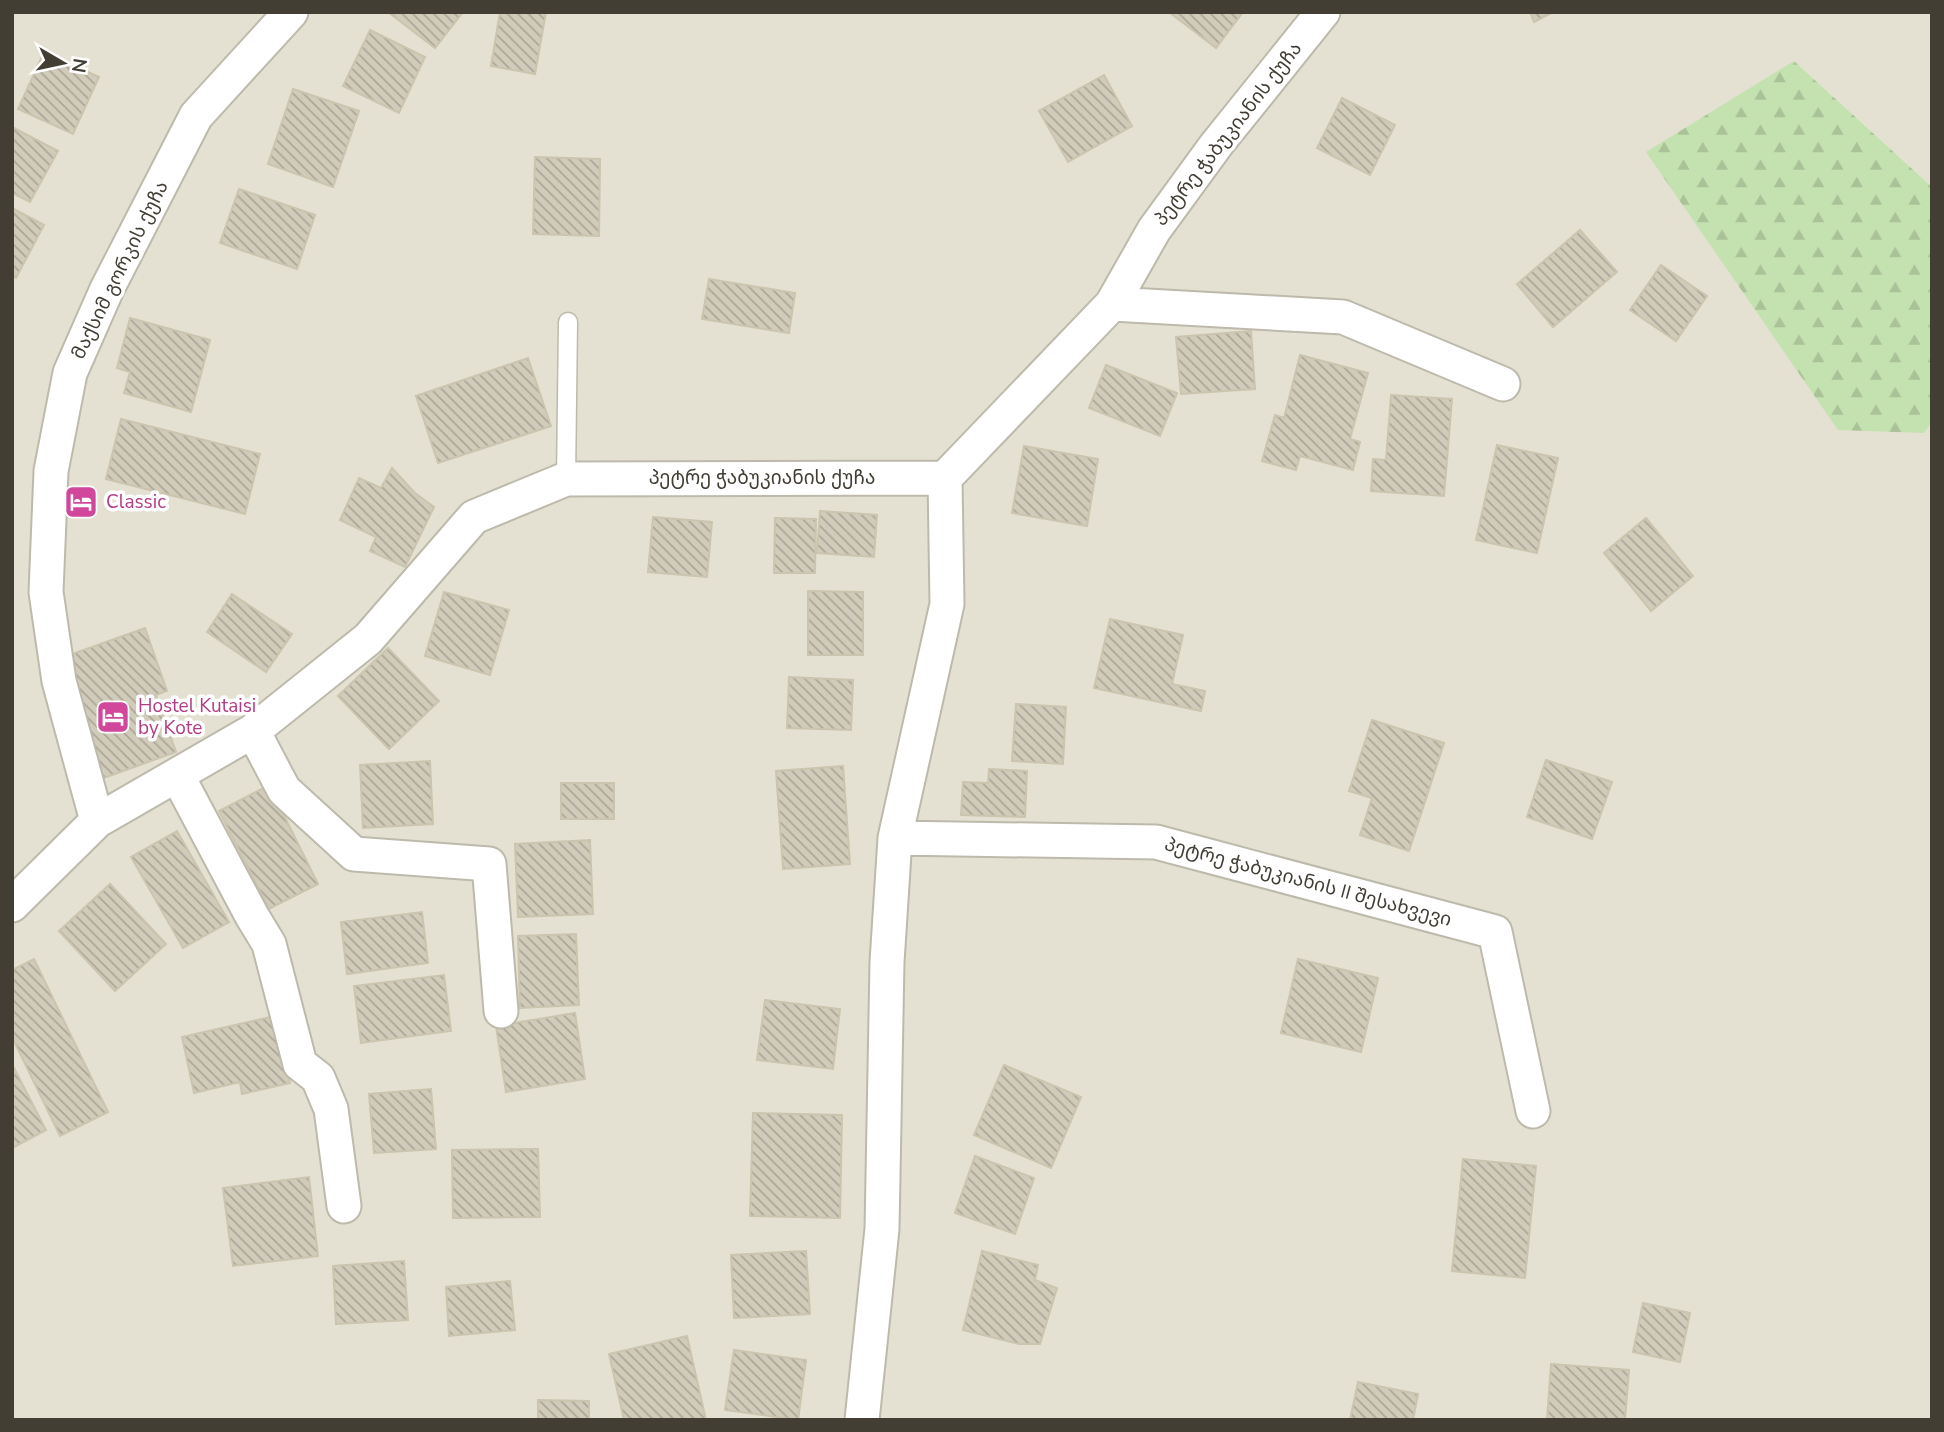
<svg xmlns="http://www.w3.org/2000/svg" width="1944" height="1432" font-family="'Nunito Sans','Noto Sans Georgian',sans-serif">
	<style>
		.residential { fill: #e4e1d2 }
		.forest { fill: url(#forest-firs) }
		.building { fill: url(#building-back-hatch); stroke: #cbc4ae; stroke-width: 2 }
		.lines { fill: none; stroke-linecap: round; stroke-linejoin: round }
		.service-casing { stroke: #bdbaab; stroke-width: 21 }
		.minor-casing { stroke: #bdbaab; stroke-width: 37 }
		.service { stroke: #fff; stroke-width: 18 }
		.minor { stroke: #fff; stroke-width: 33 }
		.labels { text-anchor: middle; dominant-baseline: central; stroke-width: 7; stroke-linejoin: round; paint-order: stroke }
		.street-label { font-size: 19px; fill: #423e34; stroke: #fff }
		.hotel-label { font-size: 19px; fill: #b23c85; stroke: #fff; text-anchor: start }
	</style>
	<defs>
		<pattern id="forest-firs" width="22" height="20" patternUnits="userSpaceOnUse" patternTransform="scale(1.75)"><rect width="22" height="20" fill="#c4e1b0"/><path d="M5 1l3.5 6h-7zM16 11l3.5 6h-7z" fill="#aac298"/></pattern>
		<pattern id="building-back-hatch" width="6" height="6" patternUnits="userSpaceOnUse" patternTransform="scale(1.75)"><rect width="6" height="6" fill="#d1cbba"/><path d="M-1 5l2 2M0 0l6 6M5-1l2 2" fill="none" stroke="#aba698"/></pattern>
	</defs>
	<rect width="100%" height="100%" fill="#f0eee4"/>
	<!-- residential -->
	<path class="residential" d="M12 12H1932V187L1794 61 1924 433 1932 422V1420H12Z"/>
	<!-- forest -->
	<path class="forest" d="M1794 61 1932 187V422L1924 433 1838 430 1646 152Z"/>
	<!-- building -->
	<path class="building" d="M388 12H463L435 48Z
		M500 12H546L535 74 491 66Z
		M1169 12H1243L1216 48Z
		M1530 12H1553L1534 22Z
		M370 30 425 57 399 113 343 86Z
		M44 52 99 77 73 134 18 109Z
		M1104 75 1132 126 1068 162 1039 111Z
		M293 89 359 111 333 187 268 164Z
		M1342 98 1395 125 1370 175 1317 148Z
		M12 127 58 151 30 202 12 193Z
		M535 157 600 159 599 236 533 234Z
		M239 189 315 215 297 269 220 243Z
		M12 208 44 225 16 278 12 276Z
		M1580 230 1617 272 1553 327 1517 284Z
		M1661 265 1707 296 1676 341 1630 310Z
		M709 279 795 293 789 333 702 319Z
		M130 318 210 340 191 412 124 393 130 372 117 368Z
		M1251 331 1255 389 1181 394 1176 337Z
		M1300 355 1368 373 1350 439 1360 442 1353 470 1300 456 1296 470 1262 461 1275 415 1284 418Z
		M528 358 551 426 438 463 416 396Z
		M1106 365 1177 393 1160 436 1089 408Z
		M1391 395 1452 399 1444 496 1371 491 1373 459 1386 460Z
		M121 419 260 454 245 514 106 479Z
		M1497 445 1558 458 1537 553 1476 540Z
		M1024 446 1098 459 1087 526 1012 513Z
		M392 468 415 493 434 507 405 567 370 551 376 537 340 520 359 478 381 488Z
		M820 511 877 515 874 557 817 553Z
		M653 517 712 522 707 577 648 572Z
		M775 518 816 519 815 573H774Z
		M1646 518 1693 576 1651 611 1604 553Z
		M808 591 863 592V655H808Z
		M444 592 509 610 490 675 425 656Z
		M232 594 292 634 266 672 207 632Z
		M1110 619 1183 635 1172 684 1205 691 1201 711 1094 688Z
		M145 628 167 691 156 695 176 752 101 779 58 659Z
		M388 648 439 701 389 749 338 696Z
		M789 677 853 680 851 730 787 728Z
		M1016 704 1066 707 1063 764 1012 761Z
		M1372 720 1444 743 1409 851 1360 835 1372 798 1349 791Z
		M1546 760 1612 782 1592 839 1527 817Z
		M430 761 433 824 363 828 360 765Z
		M843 766 850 864 783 869 776 771Z
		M989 769 1027 771 1025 817 961 815 963 782 988 783Z
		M561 783H614V819H561Z
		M269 785 318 884 269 909 219 811Z
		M177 831 229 922 183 948 131 857Z
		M590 840 593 914 518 917 515 844Z
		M110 884 166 944 115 991 59 931Z
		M422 912 428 963 347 974 341 922Z
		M576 934 579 1005 520 1008 518 936Z
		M34 959 108 1112 60 1136 12 1037V970Z
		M1298 959 1378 978 1361 1052 1281 1033Z
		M444 975 451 1031 361 1043 354 986Z
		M765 1000 840 1009 833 1069 757 1060Z
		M575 1013 585 1079 506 1092 496 1026Z
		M275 1016 290 1083 242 1094 240 1082 194 1093 182 1037Z
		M12 1064 46 1130 12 1148Z
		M1004 1065 1081 1097 1051 1168 974 1135Z
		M431 1089 436 1149 374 1153 369 1094Z
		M753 1113 842 1115 840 1218 750 1216Z
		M538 1149 540 1217 453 1218 452 1150Z
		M975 1156 1034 1178 1015 1234 955 1213Z
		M1463 1159 1536 1166 1525 1278 1452 1271Z
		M309 1177 318 1256 233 1266 223 1188Z
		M806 1251 810 1314 734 1318 731 1255Z
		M982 1251 1038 1265 1035 1280 1057 1288 1040 1344H1019L963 1330Z
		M404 1261 408 1320 336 1324 333 1266Z
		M510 1281 515 1330 449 1336 446 1287Z
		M1643 1303 1690 1313 1680 1362 1633 1352Z
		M687 1336 706 1420H624L609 1354Z
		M734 1350 806 1360 798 1420 725 1410Z
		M1551 1364 1629 1370 1625 1420H1547Z
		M1358 1382 1418 1394 1413 1420H1350Z
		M538 1400 589 1401V1420H538Z"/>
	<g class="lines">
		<defs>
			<path id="service" d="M566 479 568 322"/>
			<path id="minor" d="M1112 304 1343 317 1503 384
				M253 731 284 790 354 854 489 864 501 1011
				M177 775 252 916 269 944 300 1064 318 1078 331 1109 344 1206
				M97 821 253 731 368 639 474 517 566 479 945 478 1112 304 1154 230 1216 145 1323 12
				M895 838 1156 842 1495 932 1533 1111
				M12 905 97 821 59 681 46 592 51 471 70 373 107 289 196 116 291 12
				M862 1420 882 1229 887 962 895 838 947 604 945 478"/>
		</defs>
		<!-- service casing -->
		<use href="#service" class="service-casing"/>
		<!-- minor casing -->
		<use href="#minor" class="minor-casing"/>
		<!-- service -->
		<use href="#service" class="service"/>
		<!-- minor -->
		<use href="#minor" class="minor"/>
	</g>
	<!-- icons -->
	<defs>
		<symbol id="hotel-square" viewBox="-11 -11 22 22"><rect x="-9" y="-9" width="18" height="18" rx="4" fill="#d1479c" stroke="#fff"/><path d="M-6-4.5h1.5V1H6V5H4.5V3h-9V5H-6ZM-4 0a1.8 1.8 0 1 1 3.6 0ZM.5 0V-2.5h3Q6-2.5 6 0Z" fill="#fff"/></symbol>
	</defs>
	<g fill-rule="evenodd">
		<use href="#hotel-square" x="62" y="483" width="38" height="38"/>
		<use href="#hotel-square" x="94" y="698" width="38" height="38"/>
	</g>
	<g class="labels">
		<!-- street labels -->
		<g class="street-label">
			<text transform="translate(1228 134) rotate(-52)">პეტრე ჭაბუკიანის ქუჩა</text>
			<text transform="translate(120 270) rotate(-64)">მაქსიმ გორკის ქუჩა</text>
			<text x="762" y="478">პეტრე ჭაბუკიანის ქუჩა</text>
			<text transform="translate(1308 882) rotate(15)">პეტრე ჭაბუკიანის II შესახვევი</text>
		</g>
		<!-- hotel labels -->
		<g class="hotel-label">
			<text x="106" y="502">Classic</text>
			<text x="138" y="706">Hostel Kutaisi<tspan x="138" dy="22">by Kote</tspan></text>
		</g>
	</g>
	<!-- border -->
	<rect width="1944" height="1432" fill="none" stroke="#423e34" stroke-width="28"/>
	<!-- north arrow -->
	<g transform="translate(63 63) rotate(99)" stroke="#ffffff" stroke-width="5" paint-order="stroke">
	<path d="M0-5L12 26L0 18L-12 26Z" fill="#423e34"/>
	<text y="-10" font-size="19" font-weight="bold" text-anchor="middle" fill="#423e34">N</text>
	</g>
</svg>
